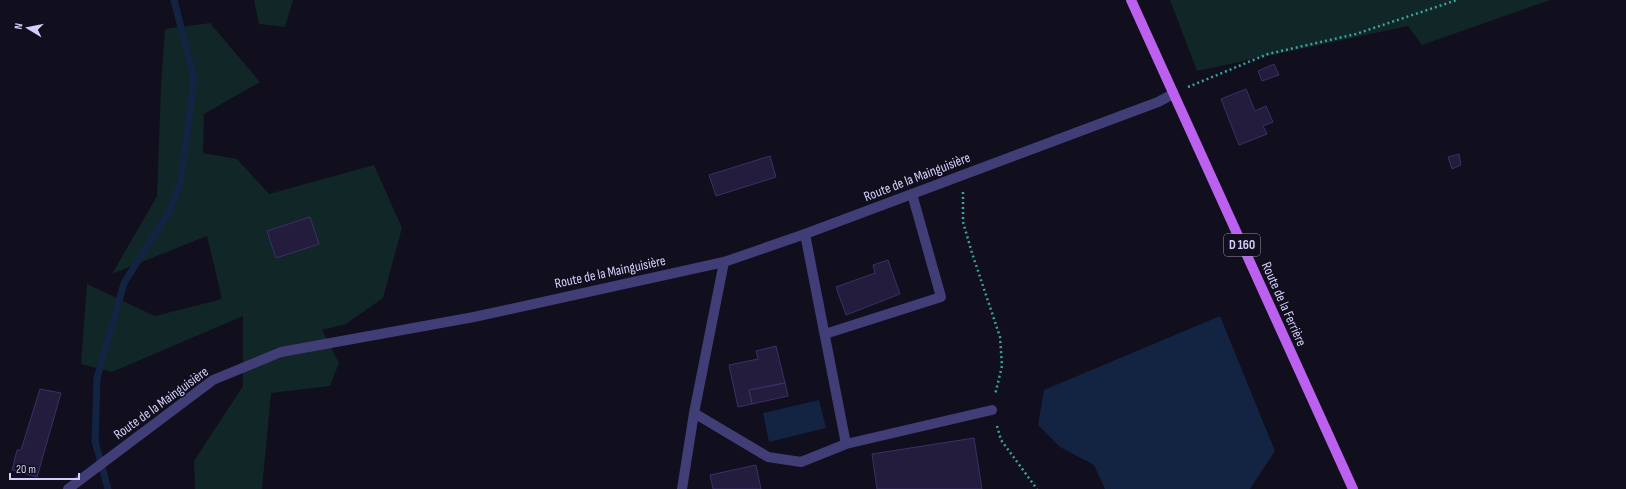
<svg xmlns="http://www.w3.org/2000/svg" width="1626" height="489" font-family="'Sofia Sans Condensed',sans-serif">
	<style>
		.green { fill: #112626 }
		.water { fill: #122441 }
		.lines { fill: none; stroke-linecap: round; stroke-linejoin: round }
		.stream { stroke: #122441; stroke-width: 7 }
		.building { fill: #231c3c; stroke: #3c3065 }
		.path { stroke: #39a49f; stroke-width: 2.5; stroke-dasharray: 2 3; stroke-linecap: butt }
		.service { stroke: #413d77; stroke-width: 10 }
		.minor { stroke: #413d77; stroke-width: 10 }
		.primary { stroke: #bc61ef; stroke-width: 10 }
		.labels { text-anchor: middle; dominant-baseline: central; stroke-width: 3; stroke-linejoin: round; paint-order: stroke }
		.shield { fill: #110e1d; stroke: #9a94b8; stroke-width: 1 }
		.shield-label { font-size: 13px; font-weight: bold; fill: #d4cefa }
		.street-label { font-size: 14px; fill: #d4cefa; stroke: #110e1d }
	</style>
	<rect width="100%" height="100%" fill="#110e1d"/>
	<!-- green -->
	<path class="green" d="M254 0H293L285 27 259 24Z
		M1170 0H1550L1422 45 1408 26 1197 71Z
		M210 23 260 82 204 114 203 153 237 159 269 194 374 165 402 228 383 298 346 324 322 330 339 363 330 386 271 393 262 489H195L194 461 243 386V316L112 372 81 364 87 284 155 316 222 299 207 236 112 274 157 196 161 86 165 29Z"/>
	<!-- water -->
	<path class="water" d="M1220 316 1275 451 1250 489H1105L1094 465 1060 447 1038 425 1044 390Z
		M819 400 826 428 769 442 763 413Z"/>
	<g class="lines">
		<!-- stream -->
		<path class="stream" d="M108 489 95 441 97 378 124 283 170 210 181 180 194 78 174 0"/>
	</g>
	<!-- building -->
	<path class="building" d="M1274 64 1279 75 1262 81 1258 71Z
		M1246 89 1255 111 1266 106 1273 122 1263 126 1267 134 1239 145 1221 99Z
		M1459 154 1461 165 1452 169 1448 157Z
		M770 156 776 177 716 196 709 175Z
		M310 217 319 244 276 258 267 231Z
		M888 260 900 294 846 315 836 287 875 273 873 265Z
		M776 346 785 383 749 390 752 404 738 407 729 365 758 359 756 351Z
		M785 383 788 396 752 404 749 390Z
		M40 389 61 393 37 477 12 470 17 450H21Z
		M974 438 982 489H877L872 454Z
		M756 465 761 489H713L710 475Z"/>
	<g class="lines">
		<!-- path -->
		<path class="path" d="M1188 87 1268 54 1356 34 1457 0
			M963 192V222L972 253 1000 337 1002 366 995 395
			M997 426 1001 440 1037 489"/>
		<!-- service -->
		<path class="service" d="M805 234 846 444
			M825 334 941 297 912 194
			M694 413 768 457 801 462 846 444 992 410
			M682 489 694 413 724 262"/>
		<!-- minor -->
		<path class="minor" d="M68 489 213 380 281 352 474 317 724 262 805 234 1158 102 1173 94"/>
		<!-- primary -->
		<path class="primary" d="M1131 0 1353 489"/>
	</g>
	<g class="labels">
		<!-- shield labels -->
		<rect class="shield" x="1224" y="234" width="36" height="22" rx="3"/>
		<g class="shield-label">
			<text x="1242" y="245">D 160</text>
		</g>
		<!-- street labels -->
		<g class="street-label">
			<text transform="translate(917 177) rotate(-21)">Route de la Mainguisière</text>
			<text transform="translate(610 272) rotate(-12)">Route de la Mainguisière</text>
			<text transform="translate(1284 304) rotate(66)">Route de la Ferrière</text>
			<text transform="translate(161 403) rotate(-36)">Route de la Mainguisière</text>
		</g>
	</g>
	<!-- north arrow -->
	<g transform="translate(28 28) rotate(280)" stroke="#110e1d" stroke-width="3" paint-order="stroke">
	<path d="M0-3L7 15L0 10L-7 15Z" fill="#d4cefa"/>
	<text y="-6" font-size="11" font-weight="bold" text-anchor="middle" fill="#d4cefa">N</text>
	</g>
	<!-- scale -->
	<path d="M10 473v6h69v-6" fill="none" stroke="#d4cefa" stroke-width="2"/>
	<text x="16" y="473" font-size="12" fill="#d4cefa" stroke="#110e1d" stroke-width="3" paint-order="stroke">20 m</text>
</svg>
